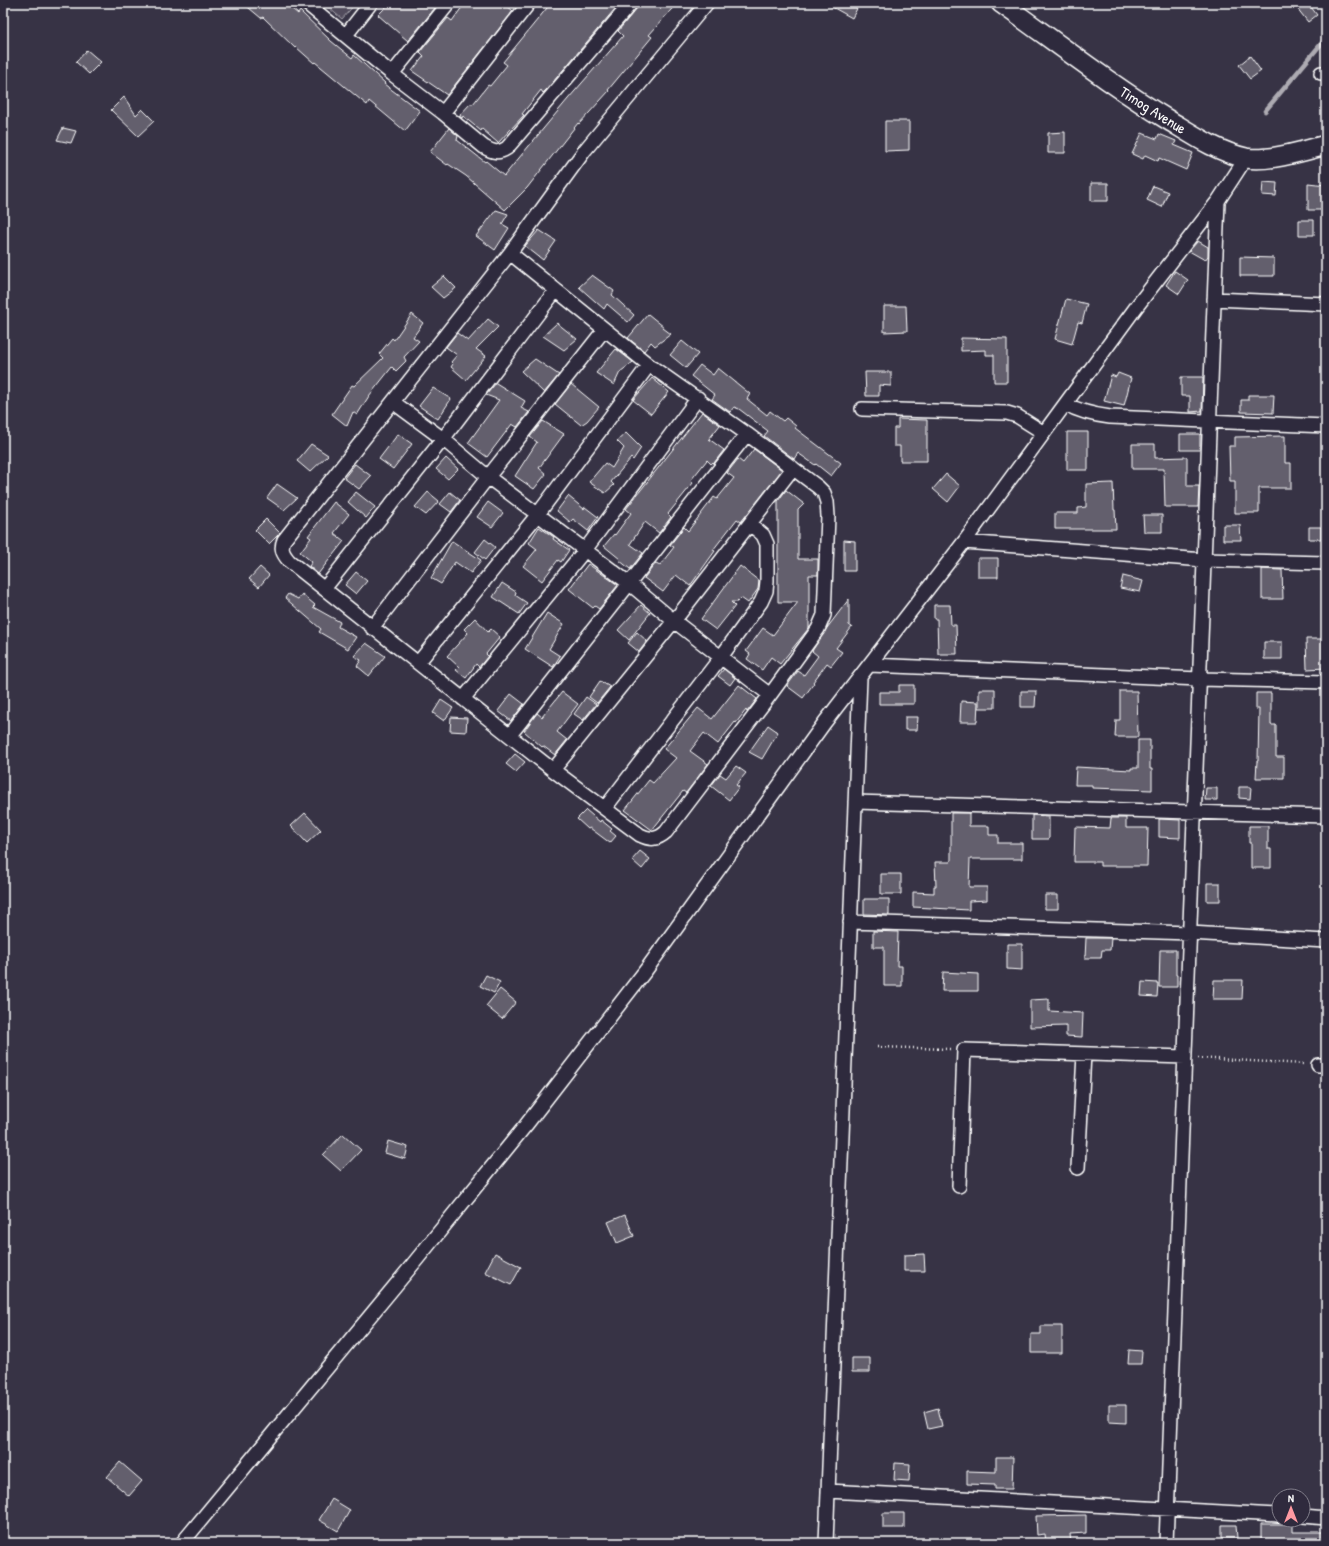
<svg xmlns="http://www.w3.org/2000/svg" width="1329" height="1546" font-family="'Patrick Hand',sans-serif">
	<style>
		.green { fill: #514c5c; stroke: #a8a6ae }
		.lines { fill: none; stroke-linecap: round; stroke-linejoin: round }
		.stream { stroke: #adabb2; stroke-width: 4.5 }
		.building { fill: #635f6d; stroke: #fff }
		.minor-casing { stroke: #fff; stroke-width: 16 }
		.secondary-casing { stroke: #fff; stroke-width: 22 }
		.path { stroke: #fff; stroke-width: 2.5; stroke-dasharray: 1 3; stroke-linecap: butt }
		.minor { stroke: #2f2a3d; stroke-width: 13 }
		.secondary { stroke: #2f2a3d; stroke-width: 19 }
		.labels { text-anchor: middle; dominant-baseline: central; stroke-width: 4; stroke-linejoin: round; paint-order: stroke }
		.street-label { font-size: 15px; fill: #fff; stroke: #2f2a3d }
	</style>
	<rect width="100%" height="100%" fill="#373345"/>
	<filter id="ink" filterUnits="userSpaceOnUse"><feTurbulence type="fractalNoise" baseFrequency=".025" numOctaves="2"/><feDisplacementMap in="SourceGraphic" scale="8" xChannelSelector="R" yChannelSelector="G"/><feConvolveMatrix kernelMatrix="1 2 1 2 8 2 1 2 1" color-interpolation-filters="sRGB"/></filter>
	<g filter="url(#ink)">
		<!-- green -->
		<path class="green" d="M323 3H356L342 19Z"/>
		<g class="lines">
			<!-- stream -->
			<path class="stream" d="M1265 111 1326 38"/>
		</g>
		<!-- building -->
		<path class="building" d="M243 3H285L298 14 300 11 331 41 352 58 354 55 385 83 384 84 420 111 405 131 369 101 367 105 315 62 314 63 296 47 295 48 263 17 261 18Z
			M390 3H428L435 8 408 41 378 15Z
			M465 3H504L513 11 447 95 412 71 424 56 420 52 448 18 452 21Z
			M551 3H620L547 89 543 93 541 90 522 114 524 115 498 143 482 129 481 131 463 116 462 118 459 116 470 104H473L488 85 490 86 507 65 503 62Z
			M639 3H677L649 35 652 37 608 90 609 91 579 124 578 123 527 188 505 210 466 176 448 164 447 165 430 152 449 128 458 136 457 140 485 162 486 161 504 176 568 99 623 36 618 31 637 8Z
			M825 3H860L852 18Z
			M1293 3H1308L1317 15 1308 22Z
			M87 50 101 62 89 74 76 62Z
			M1250 56 1261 71 1250 79 1239 65Z
			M124 97 136 115 142 109 154 121 138 136 111 110Z
			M885 121H909V150L885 151Z
			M63 128 76 131 71 143 57 140Z
			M1065 132V153H1048V133Z
			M1142 133 1157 139 1159 134 1176 141 1174 145 1193 153 1186 170 1159 158 1158 161 1145 155 1143 159 1132 154Z
			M1263 182 1277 183 1276 196 1262 195Z
			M1091 183H1108V201H1091Z
			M1308 183 1326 185V210H1308Z
			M1153 186 1168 192 1162 207 1147 200Z
			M496 210 508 214 502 224 509 228 495 250 476 236Z
			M1299 220H1314V235H1299Z
			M539 230 556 241 543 260 525 246Z
			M1198 241 1208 247V256L1205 260 1189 251Z
			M1240 257 1274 258V276H1240Z
			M1175 271 1188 280 1179 294 1166 285Z
			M592 275 614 291 612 295 634 315 628 322 607 304 604 309 579 287Z
			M444 276 456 288 443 298 431 287Z
			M1066 299 1087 304 1082 323 1078 322 1072 344 1055 339Z
			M884 306H906L907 331 884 332Z
			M412 314 423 323 413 337 419 341 404 357 406 361 396 371 392 367 369 396 357 415 353 412 347 426 332 414 352 385 354 386 383 358 379 354 392 338 394 340Z
			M648 314 664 327 663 328 671 334 655 346 651 342 644 351 628 338Z
			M488 319 498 327 476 349 486 356 466 380 451 367 453 364 451 362 457 355 446 347 457 333 468 341Z
			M557 323 577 339 564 350 543 336Z
			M961 338 1007 339V382H994V355H986V350L961 351Z
			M682 341 698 354 686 368 670 355Z
			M616 349 633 362 620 372 614 385 596 373Z
			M535 359 559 375 544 393 521 371Z
			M700 365 713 375 718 368 750 394 747 399 767 415 770 411 783 421 786 418 796 426 795 428 841 463 831 476 816 464 815 465 798 453 794 459 764 436 768 431 739 409 734 407 730 412 712 399 715 395 691 376Z
			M865 372H891V386L879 385V396H866Z
			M1118 373 1131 378 1124 406 1104 401 1111 375 1116 377Z
			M1181 377H1203L1202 411 1190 412V396H1181Z
			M652 378 669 392 651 414 633 400Z
			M496 383 525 401 521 408 529 412 517 427 512 424 487 457 468 443 499 400 486 395Z
			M571 384 599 407 587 421 581 425 555 404Z
			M433 388 451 399 438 419 419 406Z
			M1248 395H1274L1273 413 1241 412V400H1248Z
			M702 412 720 425 709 439 724 450 714 463 713 462 711 464 707 460 691 480 693 483 668 514 671 517 659 533 645 522 630 544 643 553 630 569 619 560 620 559 604 546 614 534 615 535 631 513 626 509Z
			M898 419 927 420V461H900V446H894V428H898Z
			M543 421 564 434 539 468 546 474 534 489 515 476 537 442 530 437Z
			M1067 432H1088V470H1067Z
			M626 433 641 448 633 460 631 458 611 482 614 485 605 493 589 482 605 463 612 468 624 448 617 441Z
			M398 434 412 444 393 469 379 459Z
			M1180 434H1200V450H1180Z
			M1285 436V463H1291V488H1259V513H1235V481H1230L1229 446H1235V437Z
			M311 444 328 455 310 472 297 461Z
			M1132 444H1155V458L1187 457V486H1199L1198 507H1165L1164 469H1132Z
			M754 449 782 470 741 522 737 519 713 550 715 551 690 586 676 575 663 592 644 578 656 563 660 565 674 547 670 545 684 527 688 531 714 497 717 499 734 478 727 473 738 459 743 463Z
			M446 458 458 469 448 479 436 469Z
			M355 464 371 476 359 489 344 478Z
			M946 474 960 486 948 502 933 489Z
			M1113 483 1114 510H1115L1116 529H1055V513H1078V508L1086 507V484Z
			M277 484 297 498 284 510 267 498Z
			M786 490 804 504 798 510V559H818V575H809V628L780 664 771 657 762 670 747 659 750 654 746 651 763 628 773 635 798 602H778V501Z
			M356 492 375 507 366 518 348 502Z
			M428 492 439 501 426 515 415 507Z
			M450 492 460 500 451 512 440 504Z
			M568 496 584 509 585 507 598 517 588 531 573 519 570 522 557 511Z
			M334 502 349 514 334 533 344 541 318 574 309 566 312 562 300 552 311 538 308 536Z
			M488 502 503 513 492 527 477 517Z
			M1143 515H1162V532H1144Z
			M266 519 280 533 269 544 255 530Z
			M1223 525H1240L1241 540H1223Z
			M539 527 554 537 553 539 569 550 561 562 558 560 542 581 523 566 537 549 529 543Z
			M1309 527H1321V539H1309Z
			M485 539 495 547 485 560 475 552Z
			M844 540 855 541V571H844Z
			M452 541 481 560 471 573 455 562 441 584 431 578Z
			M978 558H998V577H978Z
			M588 564 618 585 599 609 595 606 593 608 569 589Z
			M740 566 759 581 758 589 748 603 741 598 737 602H731L735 606 716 630 701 619Z
			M260 567 269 575 259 587 249 579Z
			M1262 569 1282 570 1283 599H1262Z
			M356 572 367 581 356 594 345 585Z
			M1123 576 1143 581 1140 592 1120 588Z
			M502 583 516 592 515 595 527 603 519 614 493 597Z
			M288 594 298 599 302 594 315 605 313 607 340 622 338 627 356 637 348 649 319 632 321 629 285 598Z
			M849 599V625L852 627 836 648 842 652 831 666 827 663 813 682 814 683 803 698 787 686 798 671 804 675 818 656 812 651 827 628Z
			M641 605 650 613 629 640 618 630Z
			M934 605H950L951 625H956L957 654H938L937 619H934Z
			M547 613 564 624 549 649 560 656 553 667 525 649Z
			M475 618 488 632 491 629 500 637 486 654 488 656 479 667 476 664 466 678 456 670 459 667 447 656 468 633 464 629Z
			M637 632 647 641 639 652 628 643Z
			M1306 639H1326V668L1307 669Z
			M1264 642H1282V659H1264Z
			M366 643 385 656 369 676 357 666 361 660 354 656Z
			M724 669 735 678 730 685 718 676Z
			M600 681 610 687 597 703 589 697Z
			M739 685 757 699 747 712 746 710 736 723 735 722 718 744 704 733 690 751 708 764 686 793 683 791 652 830 625 810 649 780 653 783 676 758 664 749 698 708 712 719Z
			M899 685H914V704H879V692H899Z
			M979 689H995V708H979Z
			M1021 691H1036L1035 707H1021Z
			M1120 691H1137L1138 737H1115L1116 720H1120Z
			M562 692 578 704 557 732 567 740 555 755 543 746 542 747 524 731 537 713 542 717Z
			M1256 693H1271V725H1276V757H1284V778H1256L1257 761H1258L1259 709H1256Z
			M511 694 524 704 511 721 498 711Z
			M586 697 596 704 583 720 574 714Z
			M441 700 453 708 444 721 433 713Z
			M961 701 978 702 977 722H960Z
			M451 717 467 718 466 732 450 731Z
			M905 717H918L917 730H905Z
			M768 725 778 732 762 759 749 752Z
			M1138 740H1150V769H1152V790L1092 788V785H1075L1076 767 1131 770V768H1138Z
			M515 754 525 762 516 772 506 764Z
			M736 766 746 773 736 785 739 787 729 800 711 786 720 774 726 778Z
			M1239 787H1251L1250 799 1239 798Z
			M1206 788H1217V800H1205Z
			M586 810 600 822 601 820 612 829 610 831 616 836 610 843 590 828 588 829 577 819Z
			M305 813 321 830 307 843 291 826Z
			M951 813H969V826H989V835H998V843H1022V859H970L969 887H987V900L969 901V910L913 907V892L934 893V886H936L935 862H950L951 860Z
			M1032 815 1049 816V839H1032Z
			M1111 818H1126V828H1148L1147 866H1100V862H1074L1075 827 1110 828Z
			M1159 819 1180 820V838L1159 837Z
			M1249 826H1268V849H1271V868H1251V843H1249Z
			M640 851 650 859 642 869 632 860Z
			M881 874H901V894H881Z
			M1207 883H1220V901H1207Z
			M1045 895H1058V909H1045Z
			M864 899H889V915L864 914Z
			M873 931 898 932 897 966H902V986H884V947H873Z
			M1086 938H1111L1110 950H1102L1101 958H1085Z
			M1007 944H1022V970L1007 969Z
			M1160 950H1176V975H1177V987H1159Z
			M943 972 978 974V991H942Z
			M486 975 500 982 494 993 480 986Z
			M1214 980H1243L1242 999H1213Z
			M1142 982 1158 983 1157 997 1141 996Z
			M500 989 516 1002 502 1019 486 1006Z
			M1049 999V1011L1083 1013 1082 1037 1066 1036V1026L1030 1027V1000Z
			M343 1134 361 1150 341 1171 323 1155Z
			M388 1141 408 1147 405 1159 385 1153Z
			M625 1215 634 1236 617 1243 608 1222Z
			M495 1253 521 1267 511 1285 485 1272Z
			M924 1254 925 1271H904V1255Z
			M1041 1326H1062V1353H1031V1334H1041Z
			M1129 1350 1142 1351 1141 1364H1128Z
			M852 1358H870V1372H852Z
			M1109 1405H1126V1423L1109 1422Z
			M938 1408 942 1426 928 1429 924 1412Z
			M996 1457H1013L1012 1489H995V1485L967 1484V1471L996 1472Z
			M120 1462 142 1481 129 1496 107 1477Z
			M895 1463 910 1464 909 1481 894 1480Z
			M332 1499 350 1510 338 1531 319 1520Z
			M883 1513H904V1528H883Z
			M1086 1515V1533L1070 1534 1071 1543H1046L1045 1534 1037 1535 1036 1516Z
			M1261 1524H1293V1532H1326V1543H1261Z
			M1222 1525H1236L1237 1538H1222Z"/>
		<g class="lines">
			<defs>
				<path id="minor" d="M306 3 392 74 443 113 484 147C493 152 498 154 507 148L631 3
					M346 35 371 3
					M1321 73H1326
					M392 74 449 3
					M443 113 529 3
					M510 253 649 365 747 434 818 487 824 493 827 502 828 516 824 615 818 629 770 695 666 832C657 840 650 840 640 835L553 770 289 561C283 554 280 549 284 540Z
					M510 253 585 150 707 3
					M1214 299 1326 304
					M393 402 443 439 488 477 630 584 674 621 770 695
					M1066 404C1080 412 1094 415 1110 417L1326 426
					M862 409 1007 413 1017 416 1044 433
					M964 542 1204 560 1326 563
					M324 589 443 439 556 290
					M372 628 488 477 604 330
					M418 663 538 514 649 365
					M870 665 1200 679 1326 682
					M463 699 585 550 698 398
					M510 735 747 434
					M553 770 674 621 793 468
					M855 802 1326 816
					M605 808 721 657 761 602 766 591 767 581V544L763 535 750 524
					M850 922 1190 933 1326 941
					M1318 1065H1326
					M1078 1168 1084 1054
					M959 1186 964 1050 1185 1057
					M828 1491 1279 1515
					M1303 1516 1326 1518
					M182 1543 409 1269 526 1125 646 970 825 722 964 542 1137 306 1218 201 1246 158
					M826 1543 860 678
					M1166 1543 1218 201"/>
				<path id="secondary" d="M1001 3C1057 43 1111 85 1170 121 1193 135 1218 152 1246 158 1267 162 1304 151 1326 145"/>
			</defs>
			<!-- minor casing -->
			<use href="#minor" class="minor-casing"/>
			<!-- secondary casing -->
			<use href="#secondary" class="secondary-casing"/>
			<!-- path -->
			<path class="path" d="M877 1047 950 1049
				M1198 1058 1305 1064"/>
			<!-- minor -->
			<use href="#minor" class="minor"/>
			<!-- secondary -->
			<use href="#secondary" class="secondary"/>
		</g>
	</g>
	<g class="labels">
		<!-- street labels -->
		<g class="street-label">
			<text transform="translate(1153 110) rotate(32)">Timog Avenue</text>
		</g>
	</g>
	<!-- margin -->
	<rect width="1329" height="1546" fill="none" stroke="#2f2a3d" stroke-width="16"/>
	<rect x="8" y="8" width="1313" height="1530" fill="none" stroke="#fff" stroke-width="1.5" filter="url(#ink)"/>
	<!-- north arrow -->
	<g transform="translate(1291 1508)"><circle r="19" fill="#2f2a3d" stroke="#827f8b"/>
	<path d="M0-3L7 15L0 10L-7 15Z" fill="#ff9aa2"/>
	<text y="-6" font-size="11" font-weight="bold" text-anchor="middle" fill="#ffffff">N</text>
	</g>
</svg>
